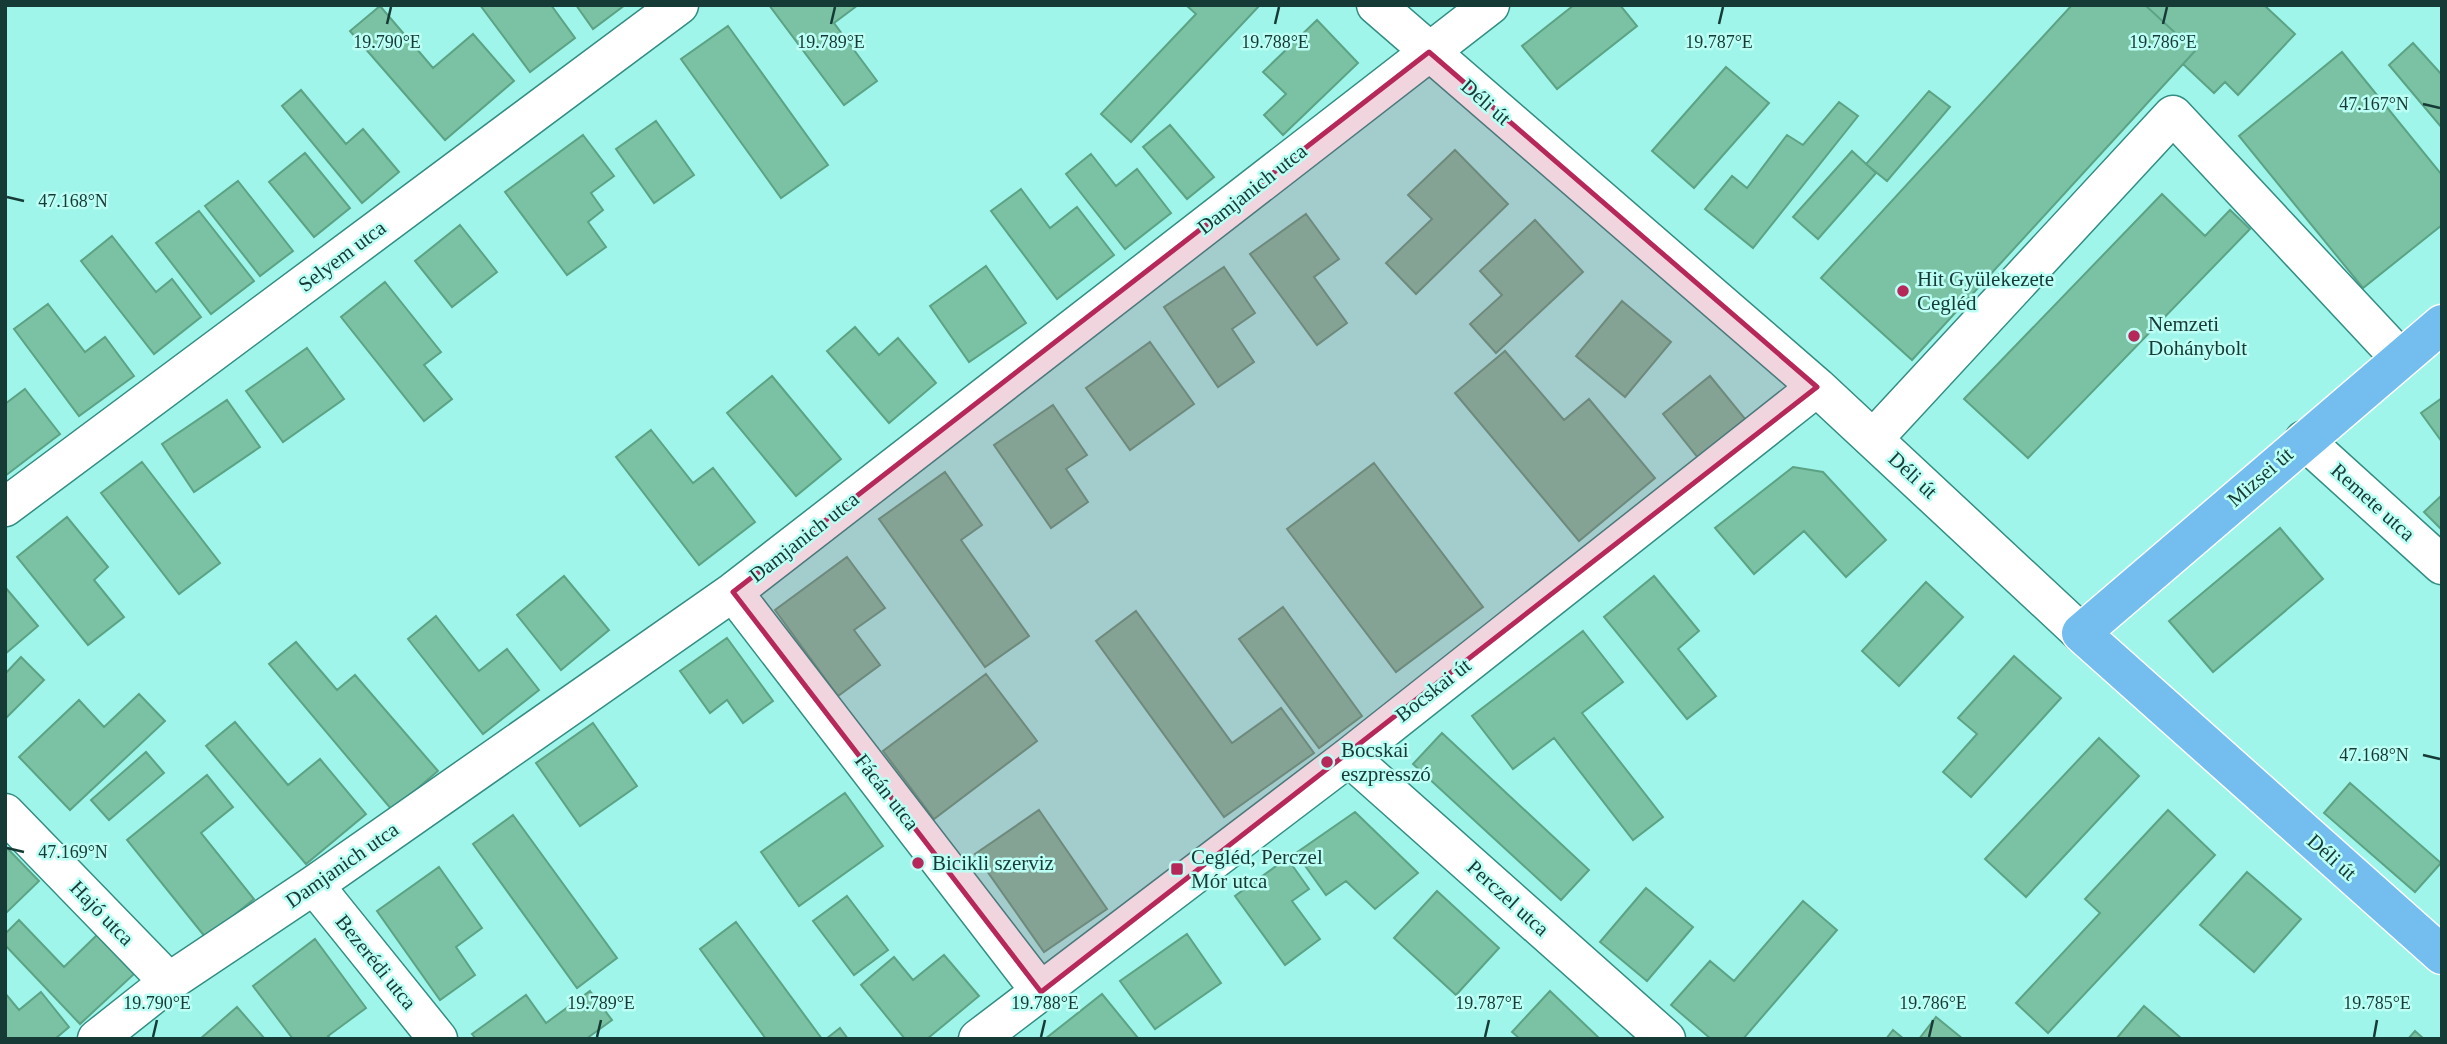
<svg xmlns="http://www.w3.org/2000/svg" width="2447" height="1044" font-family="Georgia,serif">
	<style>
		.building { fill: #7ac2a3; stroke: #5ca385; stroke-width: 2 }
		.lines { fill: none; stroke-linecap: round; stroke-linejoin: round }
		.minor-casing { stroke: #348d83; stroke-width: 41 }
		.major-casing { stroke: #fff; stroke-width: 41 }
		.minor { stroke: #fff; stroke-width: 38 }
		.major { stroke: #73beee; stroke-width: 38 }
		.marked { fill: #b6285a; fill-opacity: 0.2; stroke: #b6285a; stroke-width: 5; stroke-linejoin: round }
		.ticks { fill: none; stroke: #163b36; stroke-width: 2.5 }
		.poi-dot { fill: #b6285a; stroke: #bcfff5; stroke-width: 2.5 }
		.labels { text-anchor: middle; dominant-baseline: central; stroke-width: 5; stroke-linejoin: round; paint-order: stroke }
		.street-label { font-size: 21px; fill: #163b36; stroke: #bcfff5 }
		.poi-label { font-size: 21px; fill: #163b36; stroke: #bcfff5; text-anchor: start }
		.ticks-label { font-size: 18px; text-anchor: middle; fill: #163b36; stroke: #bcfff5; stroke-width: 5; stroke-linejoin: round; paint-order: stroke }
	</style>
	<rect width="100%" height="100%" fill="#9ff5ea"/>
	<!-- building -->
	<path class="building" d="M480 5H551L575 38 530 72Z
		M576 5H625L593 29Z
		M769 5H858L834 23 877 81 844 105Z
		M1186 5H1260L1131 142 1101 114 1196 14Z
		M1574 5H1620L1637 26 1557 89 1522 46Z
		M2072 5H2145L2195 51 1912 360 1821 278Z
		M2145 5H2264L2295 34 2238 95 2225 82 2214 93 2183 64 2195 51Z
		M380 6 433 68 473 34 514 81 445 140 350 31Z
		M1317 20 1358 63 1283 135 1264 115 1286 94 1263 72Z
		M728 26 828 165 781 198 681 59Z
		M2413 43 2442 75V128L2389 65Z
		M2342 52 2442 175V225L2363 288 2239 136Z
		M1726 67 1769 103 1694 188 1652 151Z
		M301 90 346 144 363 129 399 172 362 203 282 106Z
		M1929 91 1950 107 1887 181 1866 164Z
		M1839 102 1858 116 1753 248 1705 209 1732 176 1747 188 1787 135 1803 145Z
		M656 121 694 175 654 203 616 149Z
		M1170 125 1214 177 1187 199 1143 147Z
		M583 135 614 176 591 193 603 210 588 222 606 247 567 275 505 192Z
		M1455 150 1508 204 1416 294 1386 263 1432 219 1408 195Z
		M1852 151 1876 173 1818 239 1793 217Z
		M305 153 350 208 314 237 269 182Z
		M1091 154 1116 186 1137 169 1171 213 1125 249 1066 174Z
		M238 181 293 251 260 276 205 206Z
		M1021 189 1050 228 1077 207 1114 255 1057 299 991 211Z
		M2162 194 2205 236 2230 210 2250 229 2028 458 1964 399Z
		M199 211 254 281 211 314 156 243Z
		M1306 214 1339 259 1314 277 1347 323 1317 345 1250 254Z
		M1535 220 1583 272 1496 353 1470 324 1502 295 1480 271Z
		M460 225 497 272 452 307 415 261Z
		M112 236 156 292 172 279 201 317 154 354 81 261Z
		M986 266 1026 323 969 362 930 306Z
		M1224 267 1255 313 1232 329 1254 362 1218 387 1164 307Z
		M385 282 441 352 424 365 452 399 424 421 341 317Z
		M1622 301 1671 342 1625 397 1576 356Z
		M48 304 85 352 105 337 134 376 79 416 14 329Z
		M855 327 879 355 898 338 936 383 889 423 827 351Z
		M1150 342 1194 404 1130 450 1086 388Z
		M307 348 344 399 283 442 246 391Z
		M1505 351 1564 420 1589 399 1655 478 1579 541 1455 393Z
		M772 376 841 459 796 496 727 413Z
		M1710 376 1746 420 1699 459 1663 414Z
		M25 389 60 434 5 476V404Z
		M2442 398V442L2421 413Z
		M227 400 260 447 194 492 162 444Z
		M1053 405 1087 455 1066 469 1088 502 1051 528 994 445Z
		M651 430 693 483 713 468 755 522 699 565 616 457Z
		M142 462 220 563 179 594 101 493Z
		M1374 463 1483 607 1396 672 1287 529Z
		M1793 467 1823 472 1886 540 1846 577 1804 531 1754 574 1715 528Z
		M945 472 982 525 961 540 1029 636 985 667 879 519Z
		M2442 495V530L2424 512Z
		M67 517 108 567 94 580 124 617 88 645 17 557Z
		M2280 528 2323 579 2213 672 2169 621Z
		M847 557 885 608 854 630 880 665 838 696 775 610Z
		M564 576 609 630 561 670 517 615Z
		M1654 576 1699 631 1678 649 1716 696 1687 719 1604 617Z
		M1926 582 1963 617 1899 686 1862 651Z
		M5 587 38 626 5 654Z
		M1283 607 1362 716 1319 748 1239 639Z
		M1136 611 1232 743 1281 708 1314 753 1224 817 1096 641Z
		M436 616 479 671 507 649 539 690 483 734 408 639Z
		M1583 631 1623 682 1582 713 1663 817 1633 840 1554 738 1513 769 1472 716Z
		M727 638 773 701 743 723 727 700 710 713 680 671Z
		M296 642 337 690 355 675 438 771 392 810 269 664Z
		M2014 656 2061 698 1971 797 1943 772 1977 734 1958 718Z
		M21 657 44 680 5 719V674Z
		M986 674 1037 741 934 819 883 751Z
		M139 694 165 721 70 810 19 757 79 700 104 727Z
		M235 722 288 785 320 759 366 814 306 864 206 746Z
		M593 723 637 786 580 826 536 763Z
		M1442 733 1589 870 1561 900 1413 764Z
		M2099 738 2139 776 2026 897 1985 859Z
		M146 752 164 773 109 820 91 800Z
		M207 775 233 807 201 833 254 899 206 938 127 840Z
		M2350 783 2441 863 2415 892 2324 813Z
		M845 793 883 846 799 906 761 852Z
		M1039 810 1107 909 1044 952 975 854Z
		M2168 810 2215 855 2048 1033 2016 1003 2100 913 2085 899Z
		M1355 812 1418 873 1375 909 1346 881 1326 895 1296 853Z
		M513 815 617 958 577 988 473 844Z
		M5 846 39 881 5 914Z
		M1287 858 1309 889 1292 901 1320 939 1285 965 1235 896Z
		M439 867 482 928 456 947 475 975 440 1000 377 911Z
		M2247 872 2301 919 2254 972 2200 925Z
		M1646 888 1693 927 1647 981 1600 942Z
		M1437 891 1499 948 1456 995 1394 938Z
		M847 896 888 950 854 975 813 921Z
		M1803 901 1837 930 1743 1039H1711L1671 1005 1710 961 1734 981Z
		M19 920 64 967 97 935 134 974 80 1024 5 945V934Z
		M736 922 822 1039H766L700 949Z
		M1187 934 1221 983 1155 1029 1120 981Z
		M315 939 366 1008 328 1036 331 1039H293L253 986Z
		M944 955 979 996 927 1039H905L861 985 894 957 913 980Z
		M590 991 612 1020 586 1039H476L472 1034 526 995 546 1023Z
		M1550 991 1600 1039H1520L1512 1032Z
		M41 992 69 1027 55 1039H5V993L19 1010Z
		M1102 994 1138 1038 1045 1039Z
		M2144 1006 2182 1039H2116Z
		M237 1007 265 1039H200Z
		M1936 1017 1963 1039H1919Z
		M840 1028 848 1039H826Z
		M1893 1030 1904 1039H1886Z
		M2415 1031 2424 1039H2408Z"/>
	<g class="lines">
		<defs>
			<path id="minor" d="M1376 5 1817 387 2081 633
				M1874 438 2173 115 2400 358
				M2304 440 2442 565
				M5 507 679 5
				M733 592 1041 992
				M1349 757 1666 1039
				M5 813 169 982
				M314 885 438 1039
				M97 1039 169 982 314 885 733 592 1490 5
				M978 1039 1349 757 1817 387"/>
			<path id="major" d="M2442 324 2081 633 2442 955"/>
		</defs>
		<!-- minor casing -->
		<use href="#minor" class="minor-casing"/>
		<!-- major casing -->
		<use href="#major" class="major-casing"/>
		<!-- minor -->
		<use href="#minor" class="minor"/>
		<!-- major -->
		<use href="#major" class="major"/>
	</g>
	<!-- marked area -->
	<path class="marked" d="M1429 52 1817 387 1041 992 733 592Z"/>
	<!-- ticks -->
	<path class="ticks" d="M387 24 391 7M831 24 835 7M1275 24 1279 7M1719 24 1723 7M2163 24 2167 7M2423 104 2440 108M7 197 24 201M2423 755 2440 759M7 848 24 852M153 1037 157 1020M597 1037 601 1020M1041 1037 1045 1020M1485 1037 1489 1020M1929 1037 1933 1020M2374 1037 2377 1020"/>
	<!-- markers -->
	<g class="poi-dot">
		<circle cx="1903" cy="291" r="7"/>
		<circle cx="2134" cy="336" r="7"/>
		<circle cx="1327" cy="762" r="7"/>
		<circle cx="918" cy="863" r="7"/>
		<rect x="1170" y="862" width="14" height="14" rx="3.5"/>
	</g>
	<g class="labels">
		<!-- street labels -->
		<g class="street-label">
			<text transform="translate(1486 102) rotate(41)">Déli út</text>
			<text transform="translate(1252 189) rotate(-38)">Damjanich utca</text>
			<text transform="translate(342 256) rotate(-37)">Selyem utca</text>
			<text transform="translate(1913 475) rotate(43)">Déli út</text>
			<text transform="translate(2260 477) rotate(-41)">Mizsei út</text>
			<text transform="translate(2373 502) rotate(42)">Remete utca</text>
			<text transform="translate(804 537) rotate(-38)">Damjanich utca</text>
			<text transform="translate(1433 690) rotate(-38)">Bocskai út</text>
			<text transform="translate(887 792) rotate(52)">Fácán utca</text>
			<text transform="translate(2332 857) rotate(42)">Déli út</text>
			<text transform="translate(342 865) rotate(-35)">Damjanich utca</text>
			<text transform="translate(1508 898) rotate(42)">Perczel utca</text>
			<text transform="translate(102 913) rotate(46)">Hajó utca</text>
			<text transform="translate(376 962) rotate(51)">Bezerédi utca</text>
		</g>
		<!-- poi labels -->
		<g class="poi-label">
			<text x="1917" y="279">Hit Gyülekezete<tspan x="1917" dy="24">Cegléd</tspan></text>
			<text x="2148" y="324">Nemzeti<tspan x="2148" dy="24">Dohánybolt</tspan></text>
			<text x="1341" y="750">Bocskai<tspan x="1341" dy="24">eszpresszó</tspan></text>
			<text x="1191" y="857">Cegléd, Perczel<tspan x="1191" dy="24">Mór utca</tspan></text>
			<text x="932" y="863">Bicikli szerviz</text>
		</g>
	</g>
	<g class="ticks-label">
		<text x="387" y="48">19.790°E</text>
		<text x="831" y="48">19.789°E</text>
		<text x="1275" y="48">19.788°E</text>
		<text x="1719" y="48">19.787°E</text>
		<text x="2163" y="48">19.786°E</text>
		<text x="2374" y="110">47.167°N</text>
		<text x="73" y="207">47.168°N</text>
		<text x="2374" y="761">47.168°N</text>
		<text x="73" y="858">47.169°N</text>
		<text x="157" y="1009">19.790°E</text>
		<text x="601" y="1009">19.789°E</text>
		<text x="1045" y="1009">19.788°E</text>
		<text x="1489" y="1009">19.787°E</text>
		<text x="1933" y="1009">19.786°E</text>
		<text x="2377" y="1009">19.785°E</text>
	</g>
	<!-- border -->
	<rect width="2447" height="1044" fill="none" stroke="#163b36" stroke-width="14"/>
</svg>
